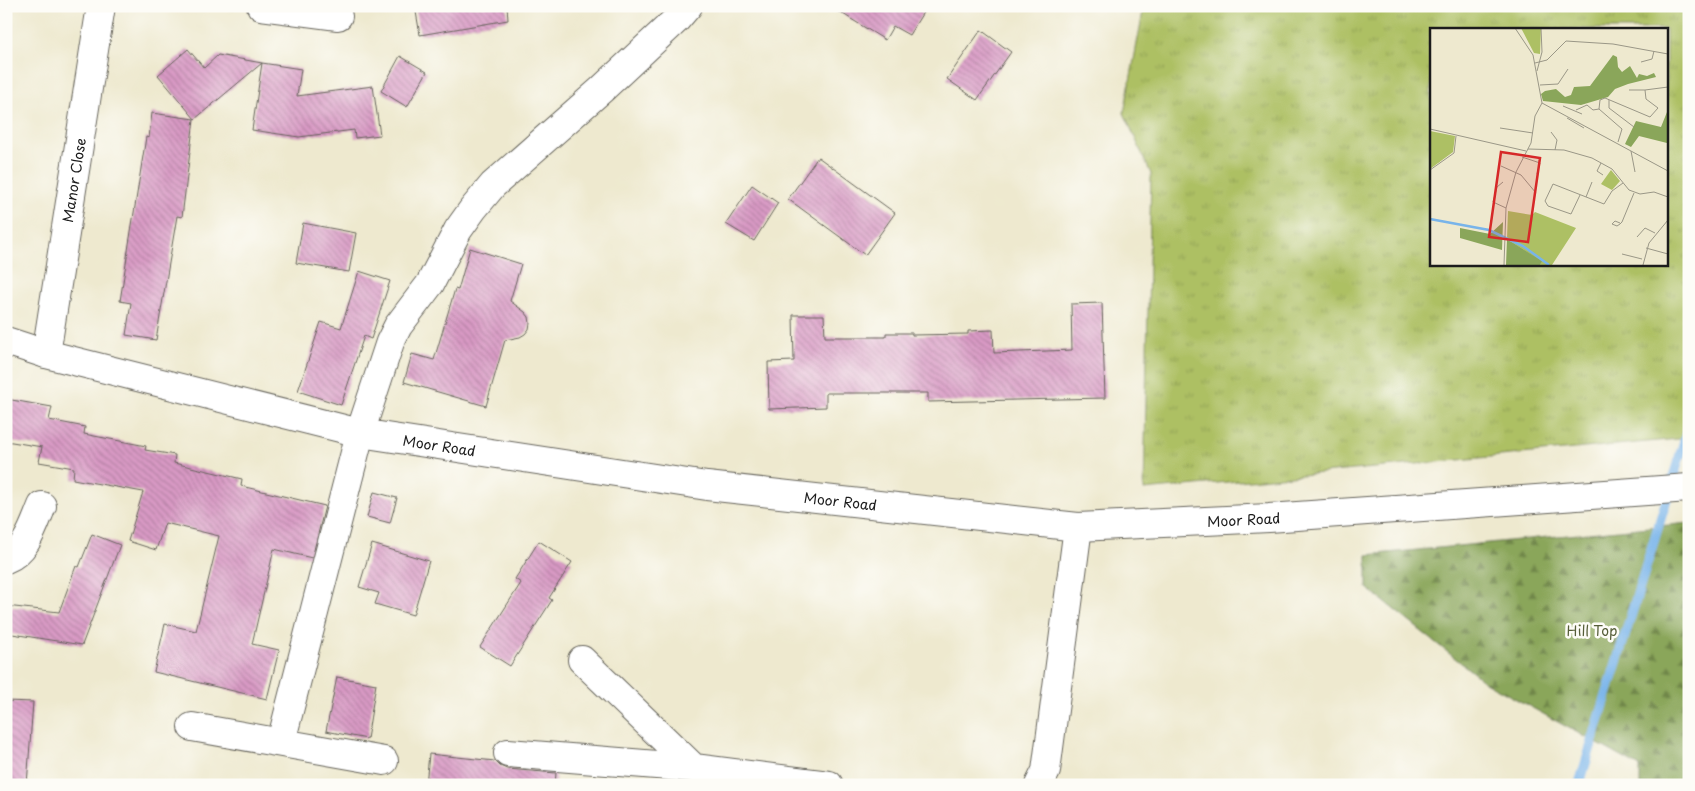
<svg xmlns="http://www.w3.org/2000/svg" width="1695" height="791" font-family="'Playpen Sans',sans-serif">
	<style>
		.grass { fill: url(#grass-tufts); stroke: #646e40; fill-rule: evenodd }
		.forest { fill: url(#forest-firs); stroke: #53613b }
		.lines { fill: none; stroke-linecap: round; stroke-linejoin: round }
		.stream { stroke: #78b4ea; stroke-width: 10 }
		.building { fill: url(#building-back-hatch) }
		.minor-casing { stroke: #66645b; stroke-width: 30 }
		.minor { stroke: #fff; stroke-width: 28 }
		.labels { text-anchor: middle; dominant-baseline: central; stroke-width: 5; stroke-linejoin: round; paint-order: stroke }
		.street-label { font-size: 14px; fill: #1c1c1c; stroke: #fdfcf7 }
		.park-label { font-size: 14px; fill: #565e39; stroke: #fdfcf7 }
		.inset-river { fill: none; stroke: #78b4ea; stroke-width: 2.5 }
		.inset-road { fill: none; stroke: #9a9787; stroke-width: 1 }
		.view { fill: #d62828; fill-opacity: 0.15; stroke: #d62828; stroke-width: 2.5 }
		.inset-edge { fill: none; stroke: #1c1c1c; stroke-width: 2.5 }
	</style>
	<defs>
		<pattern id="grass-tufts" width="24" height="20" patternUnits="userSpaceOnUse" patternTransform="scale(1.25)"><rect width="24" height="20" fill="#adc064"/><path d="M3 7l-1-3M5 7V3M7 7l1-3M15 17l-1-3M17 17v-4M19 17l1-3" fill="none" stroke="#94a456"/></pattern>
		<pattern id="forest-firs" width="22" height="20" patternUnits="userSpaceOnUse" patternTransform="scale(1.25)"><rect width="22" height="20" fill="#8aa65a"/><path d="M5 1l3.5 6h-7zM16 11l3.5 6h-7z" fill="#70864a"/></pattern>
		<pattern id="building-back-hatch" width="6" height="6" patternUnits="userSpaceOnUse" patternTransform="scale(1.25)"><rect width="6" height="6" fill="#d99ac5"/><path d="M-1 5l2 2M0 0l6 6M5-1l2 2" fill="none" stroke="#af7d9f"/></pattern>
	</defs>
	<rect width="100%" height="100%" fill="#fdfcf7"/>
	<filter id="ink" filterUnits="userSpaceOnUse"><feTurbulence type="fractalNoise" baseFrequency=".02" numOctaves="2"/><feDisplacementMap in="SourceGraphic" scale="10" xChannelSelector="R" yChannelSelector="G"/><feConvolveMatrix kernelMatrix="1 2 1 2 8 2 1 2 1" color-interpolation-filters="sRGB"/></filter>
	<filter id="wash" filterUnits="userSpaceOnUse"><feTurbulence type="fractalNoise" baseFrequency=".0096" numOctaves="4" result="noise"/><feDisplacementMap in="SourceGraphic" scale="20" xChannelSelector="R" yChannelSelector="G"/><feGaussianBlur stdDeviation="1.12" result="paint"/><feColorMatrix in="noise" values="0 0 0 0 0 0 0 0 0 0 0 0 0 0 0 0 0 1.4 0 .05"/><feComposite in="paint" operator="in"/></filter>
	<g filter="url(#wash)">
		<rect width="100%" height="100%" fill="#eee9cf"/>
		<!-- grass -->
		<path class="grass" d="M1144 6H1689V438L1144 490 1151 174 1124 113ZM1431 29H1666V264H1431Z"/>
		<!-- forest -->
		<path class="forest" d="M1689 523V785H1640V767L1485 682 1367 588V555Z"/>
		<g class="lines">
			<!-- stream -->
			<path class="stream" d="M1579 785 1689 426"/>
		</g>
		<g id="blocks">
			<!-- building -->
			<path class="building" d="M415 6H507L508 20 420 35Z
				M830 6H927L909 35 893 26 885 40Z
				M981 30 1011 52 977 100 947 79Z
				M188 49 204 68 218 55 262 63 195 119 158 75Z
				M400 56 427 72 407 107 381 91Z
				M262 63 301 69 297 96 373 86 380 135 355 138 354 130 299 137 252 130Z
				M152 113 194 119 182 217 177 216 156 340 126 335 131 303 120 301 146 137 149 138Z
				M818 157 895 213 865 255 788 199Z
				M752 185 778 203 754 241 726 224Z
				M303 223 356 233 349 272 296 263Z
				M470 248 521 264 510 301 525 312 529 317 530 323 529 329 525 334 520 337 505 340 486 406 404 382 412 354 434 360 455 289 458 290Z
				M359 271 390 281 371 339 364 336 341 405 298 391 321 322 341 328Z
				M1102 303 1105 398 928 402V393H826V407L769 409 768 362 794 361 793 315H824L825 337H886V333H912V335L968 334V331L993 330 994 353 1072 350 1071 304Z
				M6 399 52 407 49 420 85 427 84 434 146 446 145 450 175 455 174 463 242 479 241 486 325 506 312 558 274 549 252 644 279 650 267 699 154 672 165 624 196 631 219 536 165 523 156 550 128 541 143 492 73 479 74 468 39 462 42 447 6 441Z
				M374 492 397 498 390 523 367 517Z
				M92 534 120 545 82 645 6 633V606L59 612 76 566 79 567Z
				M539 541 572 562 549 598 552 600 510 666 480 647 521 583 515 579Z
				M372 544 429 561 413 615 375 604 379 593 359 587Z
				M337 677 376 684 367 739 326 731Z
				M6 701 33 702 27 785H6Z
				M429 754 495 761 500 766 507 769 556 773 555 785H426Z"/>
		</g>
	</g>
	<g filter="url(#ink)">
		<use href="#blocks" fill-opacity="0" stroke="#66645b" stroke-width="1"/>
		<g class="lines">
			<defs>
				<g id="minor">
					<path d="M261 6 338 16"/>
					<path id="s1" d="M6 341 46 354 360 433 707 486 1078 527 1269 518 1689 488"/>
					<path id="s2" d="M46 354 101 6"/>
					<path d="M6 559C27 551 34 525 42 506"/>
					<path d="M582 660 694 768 829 785"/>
					<path d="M192 727 384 761"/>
					<path d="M281 742 360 433 390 342 398 326 430 284 458 230 473 209 493 185 601 90 676 20 688 6"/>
					<path d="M508 753 694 768"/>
					<path d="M1039 785 1046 771 1078 527"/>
				</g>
			</defs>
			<!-- minor casing -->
			<use href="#minor" class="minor-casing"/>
			<!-- minor -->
			<use href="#minor" class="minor"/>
		</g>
	</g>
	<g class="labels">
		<!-- street labels -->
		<g class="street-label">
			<text stroke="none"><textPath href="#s2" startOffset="176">Manor Close</textPath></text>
			<text stroke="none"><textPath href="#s1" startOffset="446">Moor Road</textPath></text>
			<text stroke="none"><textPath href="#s1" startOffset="851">Moor Road</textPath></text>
			<text stroke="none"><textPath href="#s1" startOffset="1256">Moor Road</textPath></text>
		</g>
		<!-- park labels -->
		<g class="park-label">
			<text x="1592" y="630">Hill Top</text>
		</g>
	</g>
	<!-- overview -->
	<g transform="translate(1430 28)">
		<rect width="238" height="238" fill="#eee9cf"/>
		<path d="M91 0H111L110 26 104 25ZM78 183 102 187 105 184 146 200 122 237H110L111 233 77 211Z" fill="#adc064"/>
		<path d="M183 27 187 29 188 39 192 44 200 38 207 50 209 46 217 48 224 45 226 49 198 56 185 61 178 69 151 77 113 73 111 66 115 63 126 61 135 69 141 67 144 59 160 58ZM237 84V115L209 108 201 119 195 116 206 93 231 99ZM73 194 72 222 30 210V200L60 206ZM77 211 112 233 110 237H76Z" fill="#8aa65a"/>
		<path d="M0 103 25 108 23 124 0 141ZM181 142 190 153 182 162 171 156Z" fill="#adc064"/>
		<path d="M6 106 17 110V122L9 130 10 134 0 136V107Z" fill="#adc064"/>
		<path class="inset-river" d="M0 191 59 202 93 218 119 237"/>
		<path class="inset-road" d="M85 0 103 27 112 75 238 143M211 34 222 31 224 23M105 35 117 32 136 13 183 16 238 26M107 43 112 24 111 0M110 57 128 56 138 41M199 62H215M179 72V80L204 99M133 78 152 86M146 82 157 77 163 82 169 81M137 90 154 100M70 100 103 105M0 101 96 123M121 104 127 112 125 122M188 114 192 101 169 81 170 72 175 70 220 89 228 80 216 71 215 62 238 59M98 121 134 122 162 130 182 141 199 162 210 166 224 164 238 169M201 123 205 144M92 129 110 135 107 146M171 135 167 143 173 147M71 138 91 147 106 165M0 142 24 125 26 108M73 154 67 159 63 174 76 180M150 167 141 186 118 178 115 173 123 156 174 176 182 163 193 155M156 169 162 154M190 195 185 193 182 196 187 198 190 196 192 194 204 165M207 209 215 200 225 205M216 220 238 226M192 226 212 231M74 237 76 180 86 144 101 115 105 88 112 75M213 237 219 215 238 192"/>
		<path class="view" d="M71 124 110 130 98 214 59 209Z"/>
		<rect width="238" height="238" class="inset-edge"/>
	</g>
	<!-- margin -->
	<rect width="1695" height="791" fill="none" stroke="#fdfcf7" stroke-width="25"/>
</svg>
